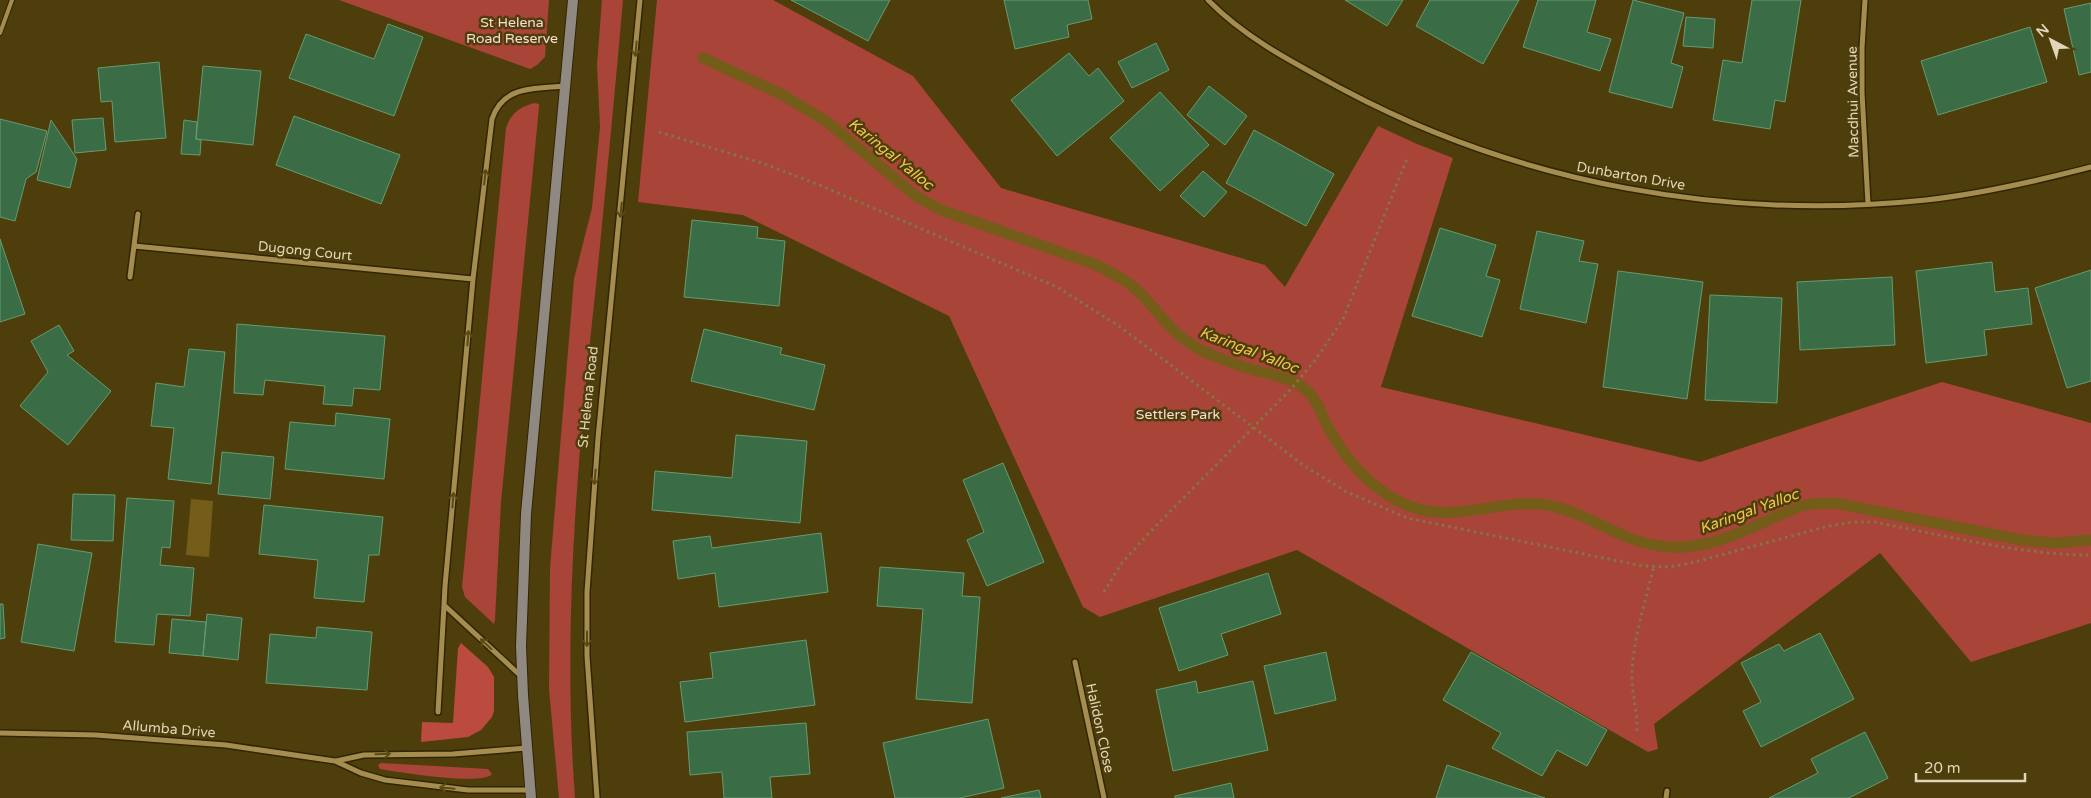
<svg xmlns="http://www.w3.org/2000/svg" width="2091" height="798" font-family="'Varela Round',sans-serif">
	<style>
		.green { fill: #a94438 }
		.forest { fill: #bb4b3e }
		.water { fill: #745d19 }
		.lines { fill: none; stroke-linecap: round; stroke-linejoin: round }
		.stream { stroke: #745d19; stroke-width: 11 }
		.building { fill: #3a6d45; stroke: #679b70 }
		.service-casing { stroke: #312504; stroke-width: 6 }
		.minor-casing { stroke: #312504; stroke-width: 8 }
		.secondary-casing { stroke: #312504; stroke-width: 12 }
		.path { stroke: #83754a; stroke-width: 3; stroke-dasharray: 2.5 4; stroke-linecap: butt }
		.service { stroke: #a58d50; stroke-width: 4 }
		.minor { stroke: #a58d50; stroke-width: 5 }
		.secondary { stroke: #908981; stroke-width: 10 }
		.oneway { stroke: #5b4a16 }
		.labels { text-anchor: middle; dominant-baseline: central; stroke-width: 5; stroke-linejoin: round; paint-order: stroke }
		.park-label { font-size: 14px; fill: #fadbd6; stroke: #4e3e0c }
		.street-label { font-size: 14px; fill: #e2d6b8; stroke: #4e3e0c }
		.water-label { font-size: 15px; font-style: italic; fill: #f0c650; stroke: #4e3e0c }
	</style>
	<rect width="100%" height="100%" fill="#4e3e0c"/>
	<!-- green -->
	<path class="green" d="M339 0H549L545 57 537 65 530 69Z
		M602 0H623C615 92 606 184 597 276 578 450 562 623 575 798H559L549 689 550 568 574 279 592 208 600 127 597 65Z
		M657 0H773L913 76 1001 188 1265 265 1285 287 1378 126 1417 144 1453 158 1381 387 1700 462 1942 382 2091 423V623L1971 662 1880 553 1654 724 1658 749 1648 752 1297 550 1100 617 1083 607 949 316 743 215 638 202Z
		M534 103 539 104V107L501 502 495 620 494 624 465 597 462 587 506 128C511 113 520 107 534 103Z
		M381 763 488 769 492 774C482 786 398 772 380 769L378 765Z"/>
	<!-- forest -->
	<path class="forest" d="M461 643 488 667 494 677V711L492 717 481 730 468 737 421 742 422 722 453 723 458 648Z"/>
	<!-- water -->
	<path class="water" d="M191 499 213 501 209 557 186 555Z"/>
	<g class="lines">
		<!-- stream -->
		<path class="stream" d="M703 58 781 94 826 121 917 197 941 210 1094 264C1109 271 1123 278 1136 289 1161 313 1168 332 1201 350 1215 357 1232 363 1247 368 1269 375 1294 376 1310 394 1319 403 1322 416 1328 427 1346 461 1375 494 1412 507 1456 523 1502 498 1547 505 1575 510 1600 526 1627 537 1693 564 1738 532 1798 507L1811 504 1835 503 2022 540 2054 543 2091 540"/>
	</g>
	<!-- building -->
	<path class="building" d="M791 0H890L868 41Z
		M1004 0H1088L1092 19 1067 25 1069 37 1015 49Z
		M1345 0H1403L1387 26Z
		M1430 0H1519L1483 64 1416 26Z
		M1538 0H1596L1587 32 1611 39 1600 71 1523 47Z
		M1633 0 1684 13 1671 63 1683 67 1672 108 1609 92Z
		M1752 0H1801L1785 102 1775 100 1770 129 1713 120 1723 60 1742 63Z
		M2091 3V72L2079 75 2064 9Z
		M1686 17 1715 19 1713 48 1683 46Z
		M388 24 423 37 394 116 289 78 306 34 374 59Z
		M2030 27 2047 82 1938 115 1921 61Z
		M1156 43 1169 70 1132 88 1118 62Z
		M1069 53 1089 76 1098 68 1124 101 1057 156 1011 100Z
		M159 62 166 138 115 142 112 101 101 102 98 68Z
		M203 66 261 71 253 145 196 139Z
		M1209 86 1247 116 1225 145 1187 115Z
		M1160 92 1209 145 1160 191 1110 138Z
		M294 116 400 155 381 204 276 165Z
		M103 118 106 150 75 153 72 120Z
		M0 119 47 131 36 172 26 179 15 221 0 217Z
		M51 120 77 159 70 188 37 180Z
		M184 120 197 122 196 139 201 140 200 155 181 154Z
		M1254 130 1334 174 1306 226 1226 183Z
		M1203 171 1227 192 1204 217 1180 196Z
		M692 220 758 227 757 238 785 241 779 306 684 297Z
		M1440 228 1496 245 1486 276 1500 280 1482 337 1412 316Z
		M1537 231 1584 241 1579 261 1598 264 1586 323 1520 309Z
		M0 239 25 314 0 322Z
		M1992 262 1995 292 2028 288 2032 324 1984 330 1987 355 1926 363 1916 271Z
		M2091 270V381L2067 388 2035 288Z
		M1618 271 1703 282 1687 399 1603 387Z
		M1892 277 1895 345 1800 350 1797 282Z
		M1710 295 1782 298 1777 403 1705 400Z
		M237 324 385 336 380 390 354 388 352 406 323 404 325 386 265 380 263 395 234 393Z
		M59 325 74 351 67 355 111 391 68 445 20 406 48 372 31 341Z
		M704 329 782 348 780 354 825 365 814 410 691 381Z
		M189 349 225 352 211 484 168 479 174 428 151 426 156 383 184 387Z
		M336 413 390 419 384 479 285 469 290 422 335 426Z
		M736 435 807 441 800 523 652 510 655 471 732 478Z
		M222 452 274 457 270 499 218 494Z
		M1003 463 1044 562 987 586 967 540 984 532 963 480Z
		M73 494 115 495 113 541 71 540Z
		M127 498 174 501 170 548 162 547 160 565 194 568 190 616 157 614 154 645 115 642Z
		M264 505 383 517 379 555H369L364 602 314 598 318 560 259 554Z
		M821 533 828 592 719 607 715 573 678 579 673 541 710 536 712 548Z
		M38 544 92 553 74 651 21 642Z
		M880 567 964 573 962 596 980 597 972 703 916 699 923 609 877 606Z
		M1268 573 1281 614 1221 634 1228 655 1179 671 1159 608Z
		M0 604H3L5 638 0 639Z
		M207 614 242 618 238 660 203 656Z
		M172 619 206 622 203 656 169 653Z
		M317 627 372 632 367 690 266 683 270 634 316 638Z
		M1820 633 1854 699 1761 747 1743 711 1761 702 1741 663 1779 644 1784 651Z
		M806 640 815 705 685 722 680 682 713 678 710 653Z
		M1326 652 1336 700 1275 714 1264 666Z
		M1471 652 1607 730 1587 766 1557 750 1542 776 1492 748 1501 733 1443 700Z
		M1196 681 1198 693 1253 681 1268 750 1173 771 1156 690Z
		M988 719 1004 788 960 798H895L883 743Z
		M806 723 810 774 770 777 772 798H724L722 772 690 775 687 732Z
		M1865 732 1888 778 1849 798H1769L1818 773 1811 759Z
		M1447 765 1545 798H1436Z
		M1231 783 1234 798H1175V796Z
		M1039 790 1041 798H1001Z"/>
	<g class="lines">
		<defs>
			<path id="service" d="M0 33 12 0"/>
			<path id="minor" d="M1208 0C1246 39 1296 64 1344 90 1521 184 1726 221 1926 200 1981 194 2037 181 2091 167
				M1865 0 1862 48V93L1868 204
				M134 246 473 279
				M130 277 138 214
				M1075 662 1104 798
				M522 677 444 605 445 586 473 279 492 119C503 85 535 89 565 86
				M438 712 444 605
				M0 733 96 735 226 745 335 761 361 773 385 780 468 790H530
				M336 761 364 755 453 754 527 748
				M597 798 587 656V592L598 438 640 0
				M1666 798 1667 791"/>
			<path id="secondary" d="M531 798 523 695 521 646 526 514 573 0"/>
		</defs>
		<!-- service casing -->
		<use href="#service" class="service-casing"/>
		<!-- minor casing -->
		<use href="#minor" class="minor-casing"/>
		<!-- secondary casing -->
		<use href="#secondary" class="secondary-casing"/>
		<!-- path -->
		<path class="path" d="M659 132 762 163 817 184 1057 287 1119 326 1306 467 1345 491 1407 518 1643 566 1669 567 1691 563 1829 526 1854 522H1874C1944 535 2020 555 2091 555
			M1104 592 1121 564 1148 534 1291 389 1316 359 1343 319 1408 156
			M1637 731C1638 711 1631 692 1632 673 1633 640 1646 599 1654 566"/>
		<!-- service -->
		<use href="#service" class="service"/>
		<!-- minor -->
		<use href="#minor" class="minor"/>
		<!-- secondary -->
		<use href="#secondary" class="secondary"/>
	</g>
	<!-- one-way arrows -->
	<defs><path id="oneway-shaft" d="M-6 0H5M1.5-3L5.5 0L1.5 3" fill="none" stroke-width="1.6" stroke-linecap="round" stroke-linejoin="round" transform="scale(1.25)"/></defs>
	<g class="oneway">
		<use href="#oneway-shaft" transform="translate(636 49) rotate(95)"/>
		<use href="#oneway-shaft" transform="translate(485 177) rotate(-83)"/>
		<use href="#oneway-shaft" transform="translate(621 210) rotate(96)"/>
		<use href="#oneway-shaft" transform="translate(468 338) rotate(-85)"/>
		<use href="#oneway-shaft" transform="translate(595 477) rotate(95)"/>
		<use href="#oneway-shaft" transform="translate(453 500) rotate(-85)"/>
		<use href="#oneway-shaft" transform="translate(587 639) rotate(90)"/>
		<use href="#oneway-shaft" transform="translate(486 644) rotate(-137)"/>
		<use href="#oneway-shaft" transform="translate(383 754) rotate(-2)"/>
		<use href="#oneway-shaft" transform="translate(447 788) rotate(-174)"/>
	</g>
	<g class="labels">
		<!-- park labels -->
		<g class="park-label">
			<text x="512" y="22">St Helena<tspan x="512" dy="16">Road Reserve</tspan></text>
			<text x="1178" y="414">Settlers Park</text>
		</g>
		<!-- street labels -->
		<g class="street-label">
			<text transform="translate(1853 102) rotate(-91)">Macdhui Avenue</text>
			<text transform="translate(1631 176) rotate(10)">Dunbarton Drive</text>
			<text transform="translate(305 251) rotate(6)">Dugong Court</text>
			<text transform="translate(588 397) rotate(-84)">St Helena Road</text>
			<text transform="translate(1100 728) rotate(78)">Halidon Close</text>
			<text transform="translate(169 729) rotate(5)">Allumba Drive</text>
		</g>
		<!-- water labels -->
		<g class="water-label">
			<text transform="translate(891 154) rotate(39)">Karingal Yalloc</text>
			<text transform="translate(1249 350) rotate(21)">Karingal Yalloc</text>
			<text transform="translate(1749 511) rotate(-20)">Karingal Yalloc</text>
		</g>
	</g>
	<!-- north arrow -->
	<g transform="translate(2051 40) rotate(319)" stroke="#4e3e0c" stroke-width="4" paint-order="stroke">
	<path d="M0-4L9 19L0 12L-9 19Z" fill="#e2d6b8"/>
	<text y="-8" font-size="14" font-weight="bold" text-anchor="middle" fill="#e2d6b8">N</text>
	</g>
	<!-- scale -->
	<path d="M1916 773v8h109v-8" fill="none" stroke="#e2d6b8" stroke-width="2.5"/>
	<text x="1924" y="773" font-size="15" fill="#e2d6b8" stroke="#4e3e0c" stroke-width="4" paint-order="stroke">20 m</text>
</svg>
